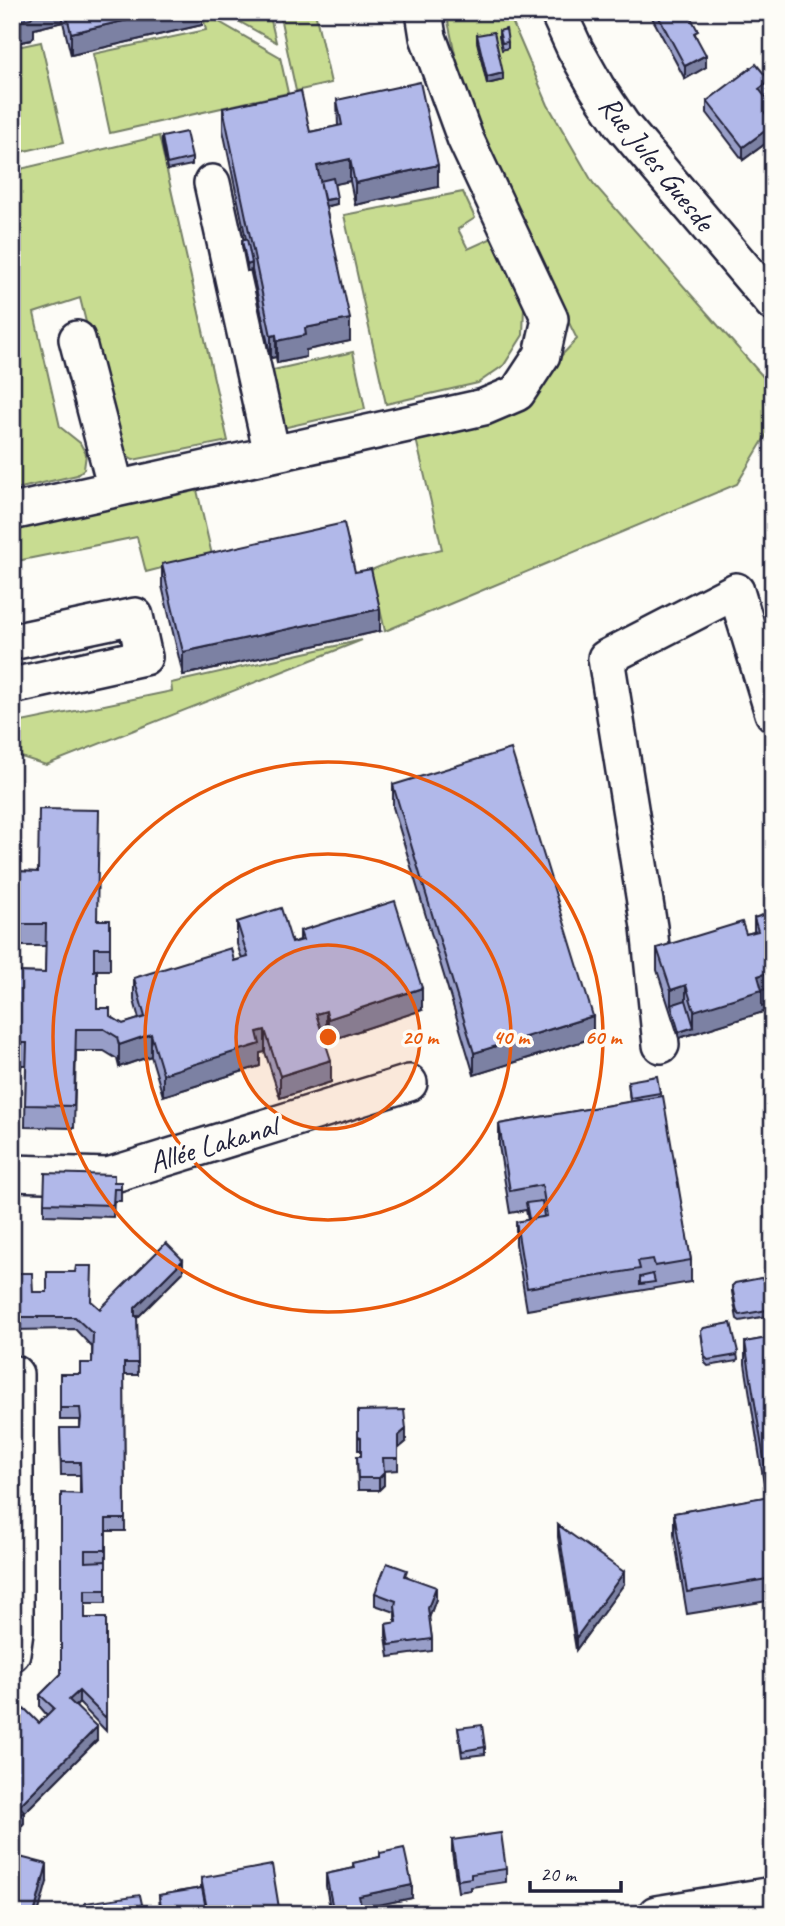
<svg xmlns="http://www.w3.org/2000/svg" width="785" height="1926" font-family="Caveat,sans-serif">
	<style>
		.green { fill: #c8dc91; stroke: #757f66; stroke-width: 2 }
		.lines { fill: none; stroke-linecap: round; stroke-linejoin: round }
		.minor-casing { stroke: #22223b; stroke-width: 40 }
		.minor { stroke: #fdfcf7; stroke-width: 35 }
		.wall { fill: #989ec8; stroke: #22223b; stroke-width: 2 }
		.shaded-wall { fill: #7c81a3; stroke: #22223b; stroke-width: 2 }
		.building { fill: #b1b8e9; stroke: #22223b; stroke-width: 2 }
		.ring { fill: none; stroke: #e8590c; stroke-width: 3.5 }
		.labels { text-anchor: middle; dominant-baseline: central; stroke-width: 7; stroke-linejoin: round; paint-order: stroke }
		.street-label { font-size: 30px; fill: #22223b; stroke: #fdfcf7 }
		.centre { fill: #e8590c; stroke: #fdfcf7; stroke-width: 3.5 }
		.ring-label { font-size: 21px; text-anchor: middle; font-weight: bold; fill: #e8590c; stroke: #fdfcf7; stroke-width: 7; stroke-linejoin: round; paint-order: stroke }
	</style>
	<rect width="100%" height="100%" fill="#fdfcf7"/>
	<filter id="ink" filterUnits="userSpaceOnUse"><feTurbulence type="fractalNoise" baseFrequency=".0143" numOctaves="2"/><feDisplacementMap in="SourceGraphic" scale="14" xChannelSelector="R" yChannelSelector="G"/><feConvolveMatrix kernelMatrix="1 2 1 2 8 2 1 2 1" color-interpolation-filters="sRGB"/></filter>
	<g filter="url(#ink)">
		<!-- green -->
		<path class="green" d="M202 12 280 57 288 93 110 133 93 54 206 30Z
			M222 12H269L276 42Z
			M279 12H315L331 83 296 91Z
			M446 12H508L548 105 593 183 773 388V424L737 484 385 631 371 570 396 560 442 549 416 439 516 404 577 339 481 145 459 73Z
			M41 42 64 142 12 154V48Z
			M159 136 228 441 133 460 123 454 115 439 80 298 34 313 60 427 80 443 86 454 84 469 77 475 12 490V414H14L12 406V171Z
			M463 192 475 218 458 229 468 249 492 238 524 306 523 335 504 365 478 383 386 404 344 215Z
			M353 352 365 409 287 427 276 426 260 373Z
			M371 450 197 490 212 555 146 572 137 537 12 562V518Z
			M362 640 46 765 12 754V724L172 691 171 683Z"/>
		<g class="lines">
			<defs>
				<path id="minor" d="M558 12 575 49 597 88 622 125 773 303
					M212 183 272 454
					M77 339 116 489
					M12 512 484 407 517 393 542 355 550 319 465 138 428 37 424 12
					M12 642 135 616 144 657 12 686
					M661 1045 649 927 606 658 736 591 773 713
					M12 1173 108 1176 409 1083
					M12 1653 15 1631V1374
					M656 1914 773 1895"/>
			</defs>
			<!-- minor casing -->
			<use href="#minor" class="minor-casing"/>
			<!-- minor -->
			<use href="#minor" class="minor"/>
		</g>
		<!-- wall -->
		<path class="wall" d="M12 12H202V25L71 55 63 22 34 29V36L31 40 12 44Z
			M649 12H688L706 67 685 79Z
			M499 31 508 42V48L502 50 499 37Z
			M477 35 503 80 487 84 477 42Z
			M770 94 765 97 773 122V138L743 160 707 113V101Z
			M337 100 438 187 355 205 350 181 334 184 337 204 326 207 350 341 306 350V357L277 363 276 357 271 358 252 270 247 271 242 246V240L246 239 223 130V108L310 132 338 126Z
			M162 137 192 158V165L167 170 162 144Z
			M162 564 380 631 183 675 162 586Z
			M393 785 593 1038 474 1075 393 807Z
			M12 871 38 872 97 920 110 942V970H94L97 1008 123 1024 139 1019 134 1000V978L242 959 237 944V922L292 943 300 940V931L422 1010 328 1041 326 1033 322 1034 331 1082 280 1098 265 1052 260 1053V1066L163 1096 151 1056 119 1067 117 1059 104 1051H76L74 1128 25 1127 26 1065H21V1067H12V972L45 973 46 946H12Z
			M773 912V1009L679 1038 657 970V948L746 934 754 932V918Z
			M628 1081 660 1093 691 1260V1282L527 1310 516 1244V1222L528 1220 526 1210 510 1213 499 1146V1124L630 1102Z
			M114 1182H121V1201H114L113 1217 44 1215V1203Z
			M183 1272 137 1318 138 1375H124L125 1531H106V1603H85V1618H106V1731L79 1703 76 1706 97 1740 24 1813V1823L14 1834 12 1832V1722L39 1723 47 1715 40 1707V1695L61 1674 80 1494V1475H61L60 1428H80V1420H60V1374H80L92 1363V1347L75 1329 12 1330V1273L33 1292 91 1301 100 1309Z
			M761 1278 769 1314 767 1316 740 1321 737 1319 732 1292V1286Z
			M731 1323 738 1359 737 1361 708 1366 705 1363 701 1331Z
			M773 1337V1600L687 1614 674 1535V1513L766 1497 745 1364V1342Z
			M358 1411 406 1442 398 1448V1470L383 1471 384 1485 379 1490H358L357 1456H361V1450H358Z
			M558 1525 624 1584 576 1650 558 1537Z
			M407 1576 436 1599 429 1618 432 1639V1651L389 1657 386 1636V1624L395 1623V1612L375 1605V1593Z
			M458 1728 485 1747V1754L462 1757Z
			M452 1840 506 1869V1882L471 1887V1890L458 1892 452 1852Z
			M380 1853 412 1898 362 1908 363 1914H331L326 1886V1874L353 1868V1863L380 1857Z
			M12 1855 47 1882 12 1914Z
			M201 1878 280 1914H85V1903L144 1913 160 1911 159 1895 201 1888Z"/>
		<!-- shaded-wall -->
		<path class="shaded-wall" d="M33 12H63V22L34 29V36L31 40 12 44V22Z
			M162 12H202V25L71 55V33Z
			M706 55V67L685 79V66Z
			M503 73V80L487 84V77Z
			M770 81V94L759 102V89Z
			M773 108V120L765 126V113Z
			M773 125V138L743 160V147Z
			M350 159V181L318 188 317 166Z
			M438 165V187L355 205V183Z
			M337 198V204L322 207V201Z
			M252 263V270L247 271V265Z
			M350 319V341L306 350V357L277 363V341L305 328Z
			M276 335V357L271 358V336Z
			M380 609V631L183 675V652Z
			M770 972V995L773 1003V1009L679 1038V1032L694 1027V1011L758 976Z
			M686 985V1007L671 1005V990Z
			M422 988V1010L328 1041V1019Z
			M326 1011V1033L316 1036V1014Z
			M593 1016V1038L474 1075V1053Z
			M265 1030V1052L260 1053V1066L163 1096V1074L257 1032Z
			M151 1034V1056L119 1067V1045Z
			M331 1060V1082L280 1098V1076Z
			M183 1260V1272L135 1320V1308Z
			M406 1429V1442L398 1449V1436Z
			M384 1473V1485L379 1490V1478Z
			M624 1572V1584L576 1650V1638Z
			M436 1587V1599L428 1621V1608Z
			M79 1691V1703L69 1713V1700Z
			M97 1727V1740L24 1813V1823L14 1834V1821L19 1806Z
			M47 1864V1882L38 1914H34Z
			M412 1885V1898L359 1909V1896Z"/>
		<!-- building -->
		<path class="building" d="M12 12H34V14L31 18 12 22Z
			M66 12H162L71 33Z
			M656 12H688L698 31 694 33 706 55 685 66Z
			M506 29 508 42 502 43 499 31Z
			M494 32 503 73 487 77 477 35Z
			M756 64 770 81 759 89 773 107 765 113 773 122V125L743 147 707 101Z
			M420 82 438 165 355 183 350 159 317 166 350 319 305 328 306 335 277 341 276 335 271 336 223 108 301 91 310 132 342 125 337 100Z
			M186 132 192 158 167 164 162 137Z
			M333 178 337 198 324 200 320 181Z
			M247 239 252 263 247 265 242 240Z
			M344 523 355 572 371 569 380 609 183 652 162 564Z
			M511 749 593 1016 474 1053 393 785Z
			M39 809 99 810 97 920H110V948H94V971L97 970V1008H110V1016L123 1024 145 1017 134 978 231 948 234 961 248 957 237 922 281 908 292 943 303 940 300 931 395 901 422 988 328 1019 326 1011 316 1014 331 1060 280 1076 265 1030 257 1032 260 1044 163 1074 151 1034 119 1045 117 1037 104 1029H76L74 1106 25 1105 27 1043H20L21 1045H12V972L45 973 46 924H12V871L38 872Z
			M773 912V981L770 972 758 976 762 990 694 1011 686 985 671 990 657 948 742 922 746 934 758 931 754 918Z
			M770 988 773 998V1003L762 1006V990Z
			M686 1000 694 1027 679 1032 671 1005Z
			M657 1076 660 1093 630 1098 628 1081Z
			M663 1096 691 1260 655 1266 653 1259 638 1261 640 1269 527 1288 516 1222 547 1216 542 1185 510 1191 499 1124Z
			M45 1173 114 1175V1182H121V1189H114L113 1205 44 1203Z
			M542 1201 544 1217 529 1219 526 1203Z
			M166 1243 183 1260 135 1308V1316H137L138 1363H124L125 1519H106V1550H85V1562L106 1561V1590H85V1618H106V1718L79 1691 69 1700 97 1727 19 1806 24 1811 14 1821 12 1820V1750L15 1748 12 1745V1722L25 1709 39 1723 54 1708 40 1695 61 1674V1493L81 1494 80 1462H61L60 1428H80L81 1418 80 1408H60V1374H80V1363H92L93 1334 75 1317H12V1273H32L33 1292H47V1272H75L76 1266H92L91 1301 100 1309Z
			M653 1274 655 1282 640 1284V1277Z
			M761 1278 764 1280 769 1307 767 1310 740 1315 737 1312 732 1286 735 1283Z
			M731 1323 738 1352 737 1355 708 1360 705 1357 701 1331 704 1328Z
			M773 1337V1578L687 1592 674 1513 770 1496 745 1342Z
			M404 1410 406 1429 398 1436V1458H383L384 1473 379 1478H358L357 1456H361V1438L358 1437V1411Z
			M558 1525 624 1572 576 1638Z
			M387 1563 407 1570 405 1576 436 1587 428 1608 432 1639 389 1645 386 1624 397 1622 395 1606 396 1601 375 1593Z
			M482 1725 485 1747 462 1751 458 1728Z
			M501 1833 506 1869 471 1874V1878L458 1880 452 1840Z
			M404 1848 412 1885 359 1896 363 1914H334L326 1874 354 1868 353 1863 380 1857V1853Z
			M12 1855 47 1864 34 1914H12V1902L16 1888 12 1887Z
			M272 1865 280 1914H208L201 1878Z
			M202 1888 207 1914H87L85 1903 140 1895 144 1913 162 1911 159 1895Z"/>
	</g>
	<!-- distance rings -->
	<circle cx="328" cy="1037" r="92" fill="#e8590c" fill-opacity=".12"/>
	<g class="ring">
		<circle cx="328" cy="1037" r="92"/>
		<circle cx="328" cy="1037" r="183"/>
		<circle cx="328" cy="1037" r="275"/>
	</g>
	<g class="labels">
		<!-- street labels -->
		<g class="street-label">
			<text transform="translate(657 163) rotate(51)">Rue Jules Guesde</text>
			<text transform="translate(213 1144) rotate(-17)">Allée Lakanal</text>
		</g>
	</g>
	<circle cx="328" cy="1037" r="10" class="centre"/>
	<g class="ring-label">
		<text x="420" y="1044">20 m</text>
		<text x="511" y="1044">40 m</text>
		<text x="603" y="1044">60 m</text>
	</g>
	<!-- margin -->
	<rect width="785" height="1926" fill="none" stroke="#fdfcf7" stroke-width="42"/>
	<rect x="21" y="21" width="743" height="1884" fill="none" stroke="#22223b" stroke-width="2.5" filter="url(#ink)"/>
	<!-- scale -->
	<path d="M530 1881v10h91v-10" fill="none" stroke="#22223b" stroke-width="3.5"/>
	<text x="540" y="1881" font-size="21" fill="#22223b" stroke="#fdfcf7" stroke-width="5" paint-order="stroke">20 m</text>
</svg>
